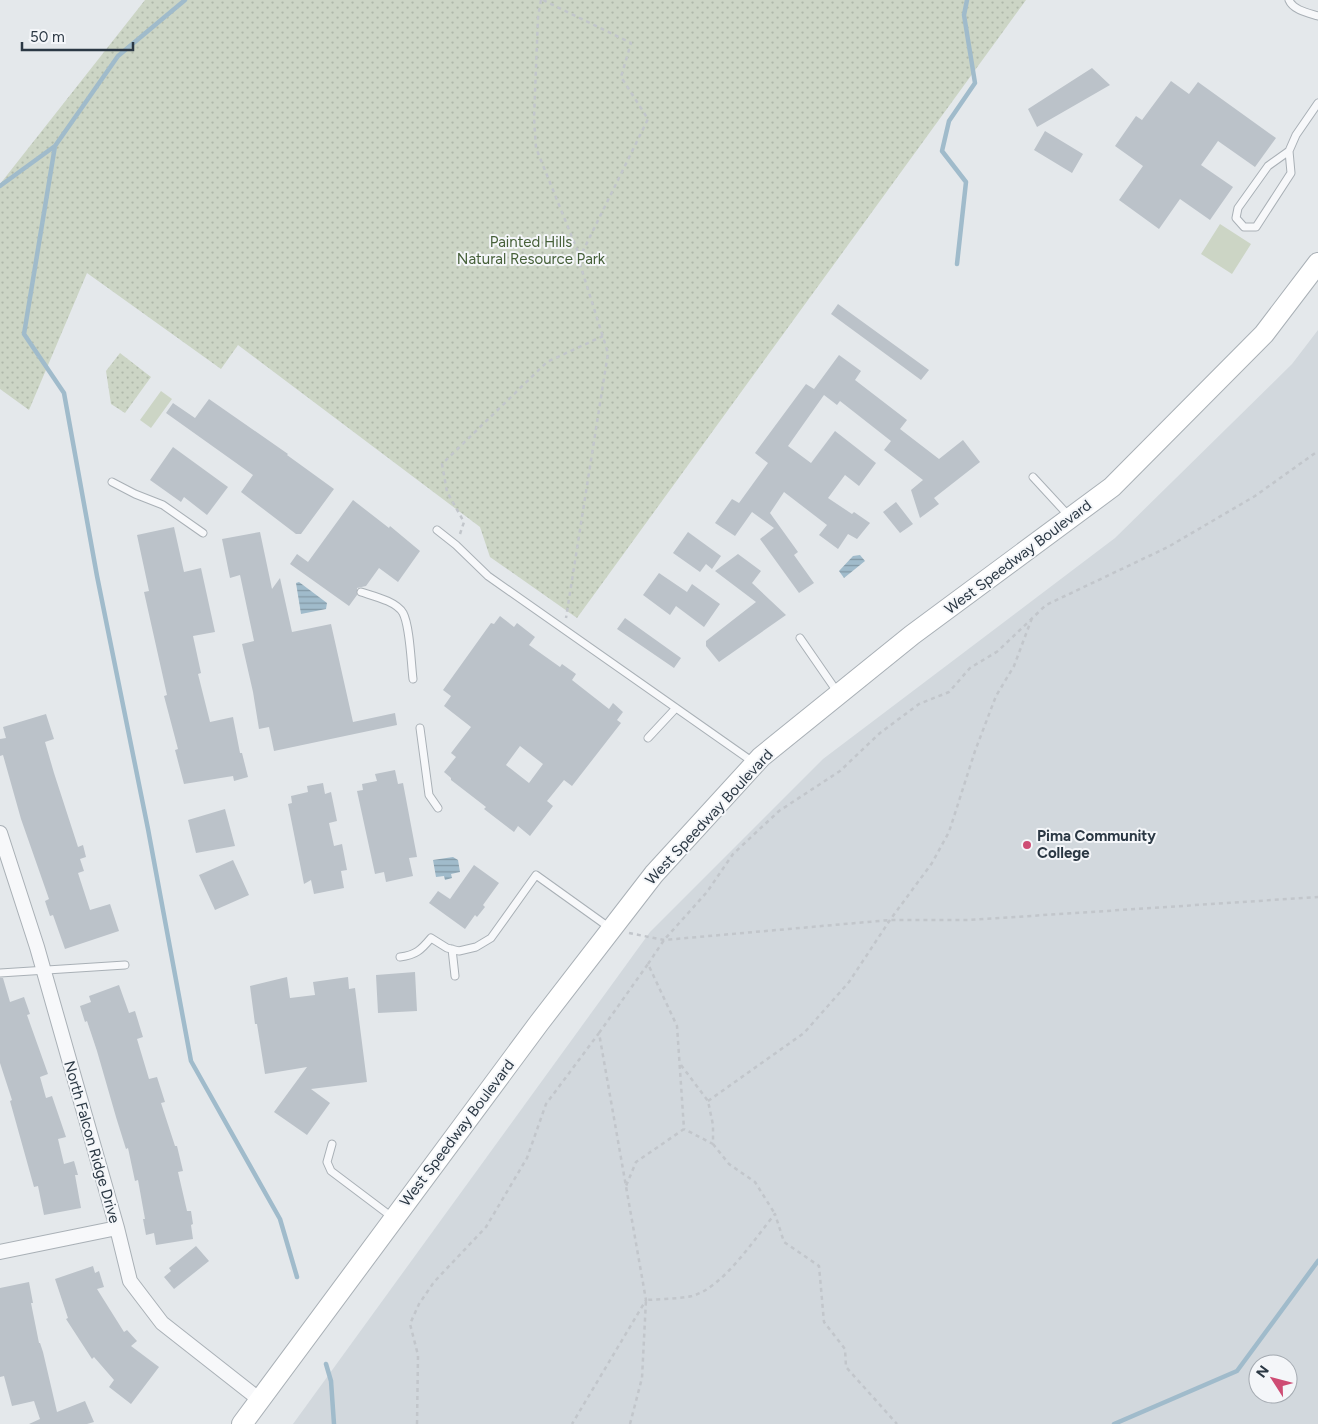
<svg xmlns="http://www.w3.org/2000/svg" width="1318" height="1424" font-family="Figtree,sans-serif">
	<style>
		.built { fill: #d2d8dd; fill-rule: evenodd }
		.green { fill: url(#green-dots) }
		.pitch { fill: #ccd5c5 }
		.water { fill: url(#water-rules) }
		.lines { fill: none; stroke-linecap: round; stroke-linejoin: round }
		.stream { stroke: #a0bbcb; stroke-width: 4.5 }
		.building { fill: #bbc2c9; fill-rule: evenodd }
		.service-casing { stroke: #a9b0b6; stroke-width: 9 }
		.minor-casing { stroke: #a9b0b6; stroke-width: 16 }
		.secondary-casing { stroke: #a9b0b6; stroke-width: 22 }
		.path { stroke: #c2c6cb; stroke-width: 2.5; stroke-dasharray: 4 4; stroke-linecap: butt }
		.service { stroke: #f7f8fa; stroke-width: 7 }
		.minor { stroke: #f7f8fa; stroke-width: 14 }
		.secondary { stroke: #fff; stroke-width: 20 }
		.poi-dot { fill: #ce4c74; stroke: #f4f6f9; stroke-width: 2 }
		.labels { text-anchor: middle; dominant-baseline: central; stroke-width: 4; stroke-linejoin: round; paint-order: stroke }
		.park-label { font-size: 15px; fill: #466039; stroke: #f4f6f9 }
		.street-label { font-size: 15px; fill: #2b3844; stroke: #f4f6f9 }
		.poi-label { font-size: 15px; font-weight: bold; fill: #2b3844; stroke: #f4f6f9; text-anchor: start }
	</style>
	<defs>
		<pattern id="green-dots" width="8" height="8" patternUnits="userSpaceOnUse" patternTransform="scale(1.25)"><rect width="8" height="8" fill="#ccd5c5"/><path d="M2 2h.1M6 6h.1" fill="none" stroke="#afb8aa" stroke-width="1.8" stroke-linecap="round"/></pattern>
		<pattern id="water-rules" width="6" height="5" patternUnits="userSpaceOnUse" patternTransform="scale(1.25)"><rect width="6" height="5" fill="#a0bbcb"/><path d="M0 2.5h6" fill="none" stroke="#8399a6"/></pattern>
	</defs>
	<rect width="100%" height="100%" fill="#e4e8eb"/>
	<!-- built -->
	<path class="built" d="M1318 330V1424H293L650 932 823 759 1115 538 1292 364ZM1258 1364H1288V1394H1258Z"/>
	<!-- green -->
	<path class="green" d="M145 0H1026L577 618 490 557 480 527 238 345 221 369 87 273 29 410 0 389V184Z
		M120 353 151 377 125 413 111 404 106 371Z"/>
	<!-- pitch -->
	<path class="pitch" d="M1220 224 1251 244 1232 274 1201 254Z
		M161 391 172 399 151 428 140 420Z"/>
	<!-- water -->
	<path class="water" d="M860 555 865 561 844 578 839 571 853 556Z
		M299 582 327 603 326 609 301 614 296 583Z
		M453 857 458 860 460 872 451 874 452 878 445 880 444 876 436 877 433 860Z"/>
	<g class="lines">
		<!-- stream -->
		<path class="stream" d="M55 146 24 334 64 393 97 576 148 829 191 1061 280 1219 297 1277
			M0 186 55 146 118 56 185 0
			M957 264 966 182 942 151 949 121 975 83 964 15 967 0
			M326 1364 331 1381 334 1424
			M1114 1424 1237 1371 1318 1261"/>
	</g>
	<!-- building -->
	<path class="building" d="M1092 68 1110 85 1037 127 1028 109Z
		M1171 81 1189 94 1198 82 1276 138 1255 167 1218 141 1201 165 1233 187 1210 220 1180 199 1159 229 1119 200 1143 166 1115 146 1136 116 1142 120Z
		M1045 131 1083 154 1072 173 1034 150Z
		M838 304 929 370 921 380 831 314Z
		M839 355 861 371 855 380 907 420 900 429 939 459 963 440 980 462 934 498 939 504 920 518 911 490 923 480 884 450 891 441 840 401 837 405 824 395 788 446 811 463 835 431 876 463 859 486 845 475 828 498 852 514 854 512 870 523 857 539 848 534 838 549 819 535 827 525 784 492 770 513 798 552 794 555 814 583 799 593 760 539 774 528 752 512 735 536 715 523 732 499 739 503 768 463 755 453 806 384 814 389Z
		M209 399 288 454 287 455 334 489 301 534H296L241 492 253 475 166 413 173 403 195 418Z
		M173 447 228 487 207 515 184 497 181 502 150 480Z
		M353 500 389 528 390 526 420 551 398 582 379 568 366 586 357 588V595L349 606 290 564 297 554 308 562Z
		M896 502 913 524 900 533 883 512Z
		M174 527 184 572 201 568 215 632 193 636 201 673 198 674 210 722 233 717 240 753H242L248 777 234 781 233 776 184 784 175 750 178 749 164 696 167 695 144 592 149 591 137 535Z
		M260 532 272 589 280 578 292 632 331 624 353 722 395 713 397 725 274 751 269 727 259 729 253 692 242 644 254 641 240 575 230 578 222 539Z
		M688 532 721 556 712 569 706 564 700 572 673 553Z
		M738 554 761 571 752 583 786 615 719 662 706 646V641L756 602 715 571Z
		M659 573 687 592 692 584 720 604 704 627 676 606 670 615 643 595Z
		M500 616 514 627 517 623 535 637 529 645 560 667 562 664 576 674 572 680 609 709 613 703 623 712 617 720 621 723 572 786 564 780 547 801 553 806 530 836 518 826 514 832 484 809 486 807 451 780V778L444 772 456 757 451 753 471 727 444 706 451 696 443 690 491 623 494 624ZM520 746 543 764 529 783 506 765Z
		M625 618 681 658 674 668 617 629Z
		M46 714 54 739 45 742 54 773 78 847 83 845 86 857 80 859 84 871 78 873 90 910 110 904 119 931 65 949 53 915 50 916 45 901 49 899 21 819 3 755 0 756V739L6 738 3 727Z
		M395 770 398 784 403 783 417 857 409 858 413 876 386 882 384 872 375 874 357 791 363 790 362 784 377 781 375 774Z
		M323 783 325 794 331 792 337 821 329 823 334 846 342 844 347 870 341 871 344 888 314 894 311 880 304 884 288 804 292 803 291 796 308 792 307 786Z
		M225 809 235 846 196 853 188 820Z
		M233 860 249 895 215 910 199 875Z
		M474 865 499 883 483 905 485 907 477 917 475 915 465 929 429 903 438 891 450 899Z
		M415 972 417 1011 378 1013 376 975Z
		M287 977 290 998 315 995 313 982 348 977 349 989 355 988 367 1082 311 1089 330 1103 307 1135 274 1112 307 1067 265 1074 257 1024H255L250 986Z
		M0 978H3L10 1002 24 997 30 1014 27 1015 48 1074 40 1077 46 1098 52 1096 66 1137 58 1139 64 1164 74 1161 78 1175H75L81 1208 44 1215 38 1186 34 1187 10 1101 12 1100 0 1063Z
		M119 985 129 1013 135 1011 143 1037 137 1039 149 1079 157 1077 165 1102 161 1103 175 1146H177L183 1171 178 1172 187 1211H191L193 1224 191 1225 193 1239 156 1245 154 1233 146 1235 143 1219H145L138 1180 135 1181 128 1148 126 1149 116 1117 97 1051 87 1021 85 1022 80 1006 91 1002 89 996Z
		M196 1246 209 1261 174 1289 164 1277 171 1271 169 1268Z
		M93 1266 95 1273 99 1271 104 1287 97 1289 124 1332 127 1330 137 1341 131 1346 159 1367 131 1404 109 1387 114 1380 94 1357 92 1359 66 1319 68 1318 55 1279Z
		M29 1282 33 1303H31L39 1343H40L43 1352 57 1412 85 1401 94 1422 87 1424H29L40 1419 34 1401 12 1406 4 1376 0 1377V1288Z"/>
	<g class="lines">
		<defs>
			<path id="service" d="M1289 0C1293 10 1308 13 1318 16
				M1289 151 1291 173 1256 227H1244L1236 218 1238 208 1268 166 1289 151 1296 135 1318 103
				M1033 477 1069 516
				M112 482 135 494 163 505 203 533
				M437 530 456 545 488 576 753 762
				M361 592C373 596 396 601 403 613 410 626 411 663 413 679
				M800 638 838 693
				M420 728 429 795 438 808
				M648 738 676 708
				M452 949 455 976
				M400 957C416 955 421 950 431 938L447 948 459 951 476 947 491 938 536 875 610 928
				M0 973 125 965
				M332 1144 327 1162 331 1171 392 1217"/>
			<path id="minor" d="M0 833 37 947 117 1228 130 1281 162 1323 260 1400
				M0 1252 117 1228"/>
			<path id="secondary" d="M242 1424 539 1023 654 874 761 757 912 635 1112 487 1264 334 1318 263"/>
		</defs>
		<!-- service casing -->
		<use href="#service" class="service-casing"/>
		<!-- minor casing -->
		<use href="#minor" class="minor-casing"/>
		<!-- secondary casing -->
		<use href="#secondary" class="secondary-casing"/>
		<!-- path -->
		<path class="path" d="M541 0 538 17 534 118 536 148 578 252 579 261 608 353 566 618
			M543 0 631 43 621 77 648 119 579 259
			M460 534 464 522 447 492 442 464 547 362 603 336
			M629 933 664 940 890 920H969L1318 897
			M648 964 664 940 707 892 733 854 779 811 840 771 880 733 919 704 949 692 970 668 998 651 1046 605 1168 547 1255 496 1318 451
			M599 1033 648 964 677 1026 684 1129 636 1162 626 1186
			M681 1065 708 1101 713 1125V1144L684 1129
			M708 1101 804 1033 849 982 890 920 932 863 949 832 975 751 996 696 1014 666 1032 618
			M713 1144 729 1164 755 1182 775 1214
			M417 1424 418 1355 410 1324 419 1304 434 1282 486 1227 527 1158 546 1104 599 1033 646 1300 572 1424
			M630 1424 642 1378 646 1300C661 1299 678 1299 692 1296 723 1288 755 1238 775 1214L784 1242 819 1266 824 1322 845 1349 846 1367 897 1424"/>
		<!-- service -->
		<use href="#service" class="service"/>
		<!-- minor -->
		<use href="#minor" class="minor"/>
		<!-- secondary -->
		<use href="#secondary" class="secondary"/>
	</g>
	<!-- markers -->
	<circle class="poi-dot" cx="1027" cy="845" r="5"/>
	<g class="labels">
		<!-- park labels -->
		<g class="park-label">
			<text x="531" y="242">Painted Hills<tspan x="531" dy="17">Natural Resource Park</tspan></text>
		</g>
		<!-- street labels -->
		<g class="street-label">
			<text transform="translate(1018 557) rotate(-37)">West Speedway Boulevard</text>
			<text transform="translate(709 817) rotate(-47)">West Speedway Boulevard</text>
			<text transform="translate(457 1133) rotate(-53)">West Speedway Boulevard</text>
			<text transform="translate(92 1142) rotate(74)">North Falcon Ridge Drive</text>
		</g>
		<!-- poi labels -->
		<g class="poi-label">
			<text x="1037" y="836">Pima Community<tspan x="1037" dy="17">College</tspan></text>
		</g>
	</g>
	<!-- north arrow -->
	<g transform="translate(1273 1379) rotate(306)"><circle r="24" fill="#f4f6f9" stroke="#a4aab1"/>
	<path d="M0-4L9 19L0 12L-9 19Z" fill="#ce4c74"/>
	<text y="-8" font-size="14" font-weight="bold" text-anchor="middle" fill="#2b3844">N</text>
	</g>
	<!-- scale -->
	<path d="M22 42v8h111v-8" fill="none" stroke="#2b3844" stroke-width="2.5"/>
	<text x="30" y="42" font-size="15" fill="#2b3844" stroke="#f4f6f9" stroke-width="4" paint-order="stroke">50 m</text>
</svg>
